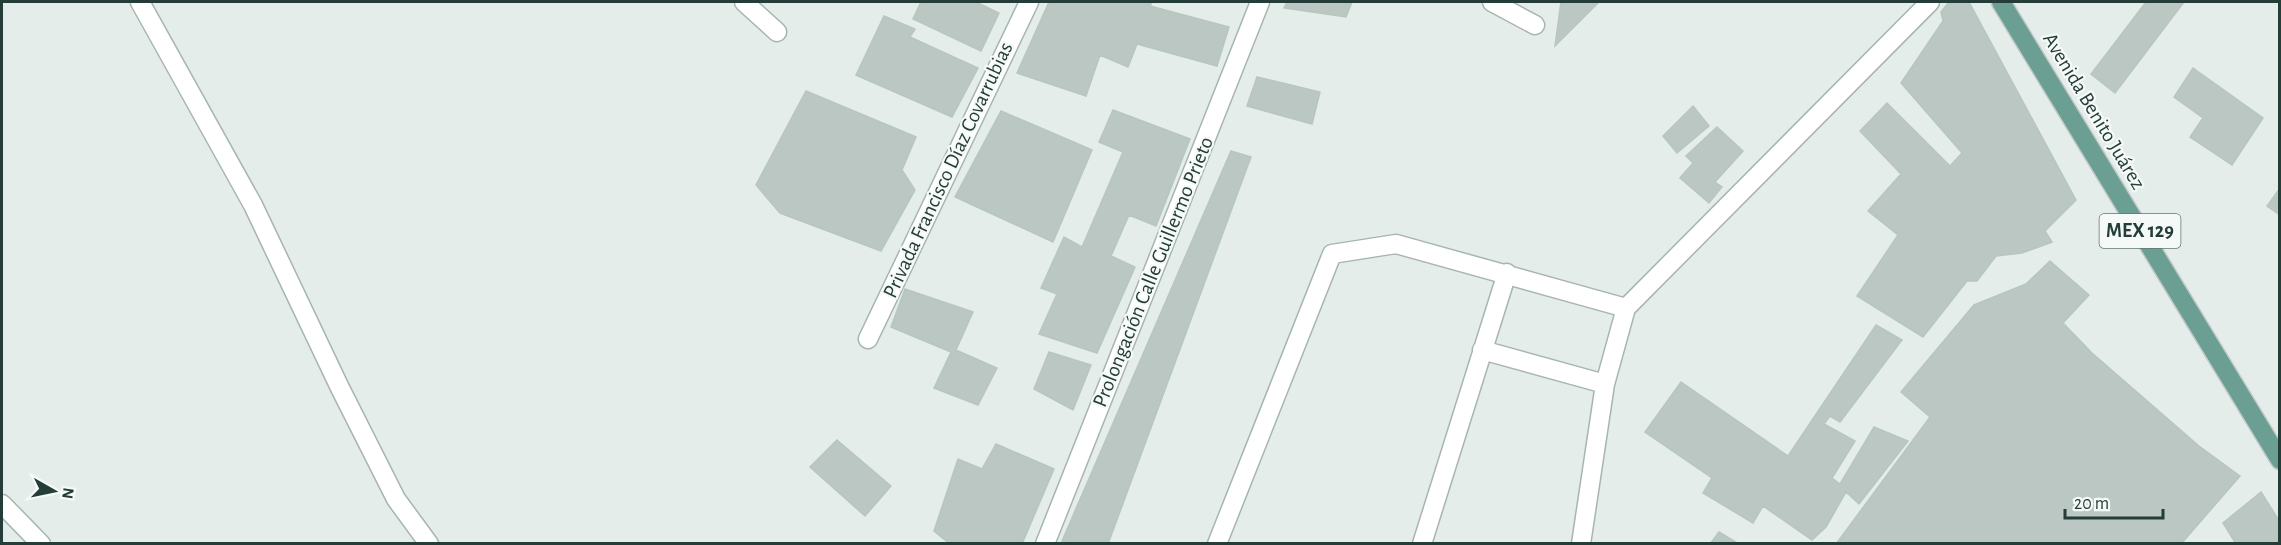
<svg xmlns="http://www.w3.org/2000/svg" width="2281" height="545" font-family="'Alegreya Sans',sans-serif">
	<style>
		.building { fill: #bac7c2; stroke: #b7c6c0; stroke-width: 1.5 }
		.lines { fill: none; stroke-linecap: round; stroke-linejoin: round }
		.minor-casing { stroke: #a7b5b0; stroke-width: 21 }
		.major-casing { stroke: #c2c9c7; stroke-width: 21 }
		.minor { stroke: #fff; stroke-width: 18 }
		.major { stroke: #6c9f94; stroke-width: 18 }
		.labels { text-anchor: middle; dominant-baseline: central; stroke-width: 4.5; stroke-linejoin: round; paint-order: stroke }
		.shield { fill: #f5f9f7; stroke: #637571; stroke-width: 1.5 }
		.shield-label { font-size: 20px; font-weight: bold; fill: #253d38 }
		.street-label { font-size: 21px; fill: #253d38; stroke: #f5f9f7 }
	</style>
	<rect width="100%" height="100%" fill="#e4ede9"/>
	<!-- building -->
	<path class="building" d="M921 2H976L999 13 981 51 913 19Z
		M1049 2H1152L1150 6 1229 27 1217 66 1137 44 1128 67 1100 55 1086 96 1017 73Z
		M1287 2H1352L1346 17 1284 8Z
		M1561 2H1599L1555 46Z
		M1949 2H1969L2076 200 2045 231 2052 242 2022 253 1996 256 1977 281H1967L1923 337 1857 296 1898 235 1868 211 1901 174 1860 131 1887 103 1950 166 1962 153 1901 83 1943 21 1941 12Z
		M2146 2H2184L2115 93 2091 74Z
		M884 16 915 29 910 37 978 68 952 117 856 75Z
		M2193 68 2263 118 2232 165 2190 137 2203 118 2174 97Z
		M1257 77 1320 92 1312 124 1247 106Z
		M806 91 916 137 902 170 915 190 881 251 780 213 756 185Z
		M1693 106 1709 126 1677 153 1663 136Z
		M1113 110 1190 139 1156 226 1129 215 1111 256 1135 267 1097 353 1039 334 1057 294 1041 288 1064 237 1082 247 1123 152 1099 142Z
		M1001 111 1092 150 1053 242 955 197Z
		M1717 127 1743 151 1715 182 1722 187 1709 203 1680 178 1693 163 1686 156Z
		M1231 151 1251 157 1108 544H1069L1062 541Z
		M2280 188V215L2267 206Z
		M2050 261 2089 295 2063 323 2092 353 2199 446 2240 476 2181 544H1836L1930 417 1901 392 1974 305 2026 284Z
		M905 289 973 312 956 350 997 368 978 405 934 388 951 352 891 327Z
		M1876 325 1902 340 1840 422 1830 416 1824 424 1855 441 1832 478 1840 484 1874 427 1908 441 1859 504 1846 492 1826 527 1812 540 1763 506 1753 523 1703 493 1712 478 1645 432 1681 382 1788 456Z
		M1049 352 1091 365 1073 410 1034 389Z
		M837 440 891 486 865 516 810 467Z
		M996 444 1054 469 1022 544H950L934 531 958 459 982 469Z
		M2261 492 2280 522V544H2236L2223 523Z
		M1719 532 1739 544H1710Z"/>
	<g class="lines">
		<defs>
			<path id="minor" d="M140 2 253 205 340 388 396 499 429 544
				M744 2 777 32
				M1492 2 1535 25
				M868 339 1029 2
				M1482 350 1605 384
				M2 504 41 544
				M1045 544 1260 2
				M1217 544 1332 254 1396 244 1626 308 1930 2
				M1422 544 1507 273
				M1581 544 1605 384 1626 308"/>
			<path id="major" d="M2001 2 2280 460"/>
		</defs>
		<!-- minor casing -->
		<use href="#minor" class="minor-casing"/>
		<!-- major casing -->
		<use href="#major" class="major-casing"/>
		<!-- minor -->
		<use href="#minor" class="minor"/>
		<!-- major -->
		<use href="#major" class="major"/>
	</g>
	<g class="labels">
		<!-- shield labels -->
		<rect class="shield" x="2099.5" y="214" width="81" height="34" rx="4.5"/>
		<g class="shield-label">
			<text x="2140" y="231">MEX 129</text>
		</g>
		<!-- street labels -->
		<g class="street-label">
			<text transform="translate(2094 111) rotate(59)">Avenida Benito Juárez</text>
			<text transform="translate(948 170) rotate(-65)">Privada Francisco Díaz Covarrubias</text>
			<text transform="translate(1153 272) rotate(-68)">Prolongación Calle Guillermo Prieto</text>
		</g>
	</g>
	<!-- border -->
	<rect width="2281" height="545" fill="none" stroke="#253d38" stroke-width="6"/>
	<!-- north arrow -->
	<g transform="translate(54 491) rotate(99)" stroke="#f5f9f7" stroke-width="4.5" paint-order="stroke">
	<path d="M0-4.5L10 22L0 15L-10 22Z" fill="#253d38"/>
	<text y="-9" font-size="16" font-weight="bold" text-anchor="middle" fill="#253d38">N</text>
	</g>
	<!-- scale -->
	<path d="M2065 509v9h98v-9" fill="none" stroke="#253d38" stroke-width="3"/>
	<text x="2074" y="509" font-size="18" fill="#253d38" stroke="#f5f9f7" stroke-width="4.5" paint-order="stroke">20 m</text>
</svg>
